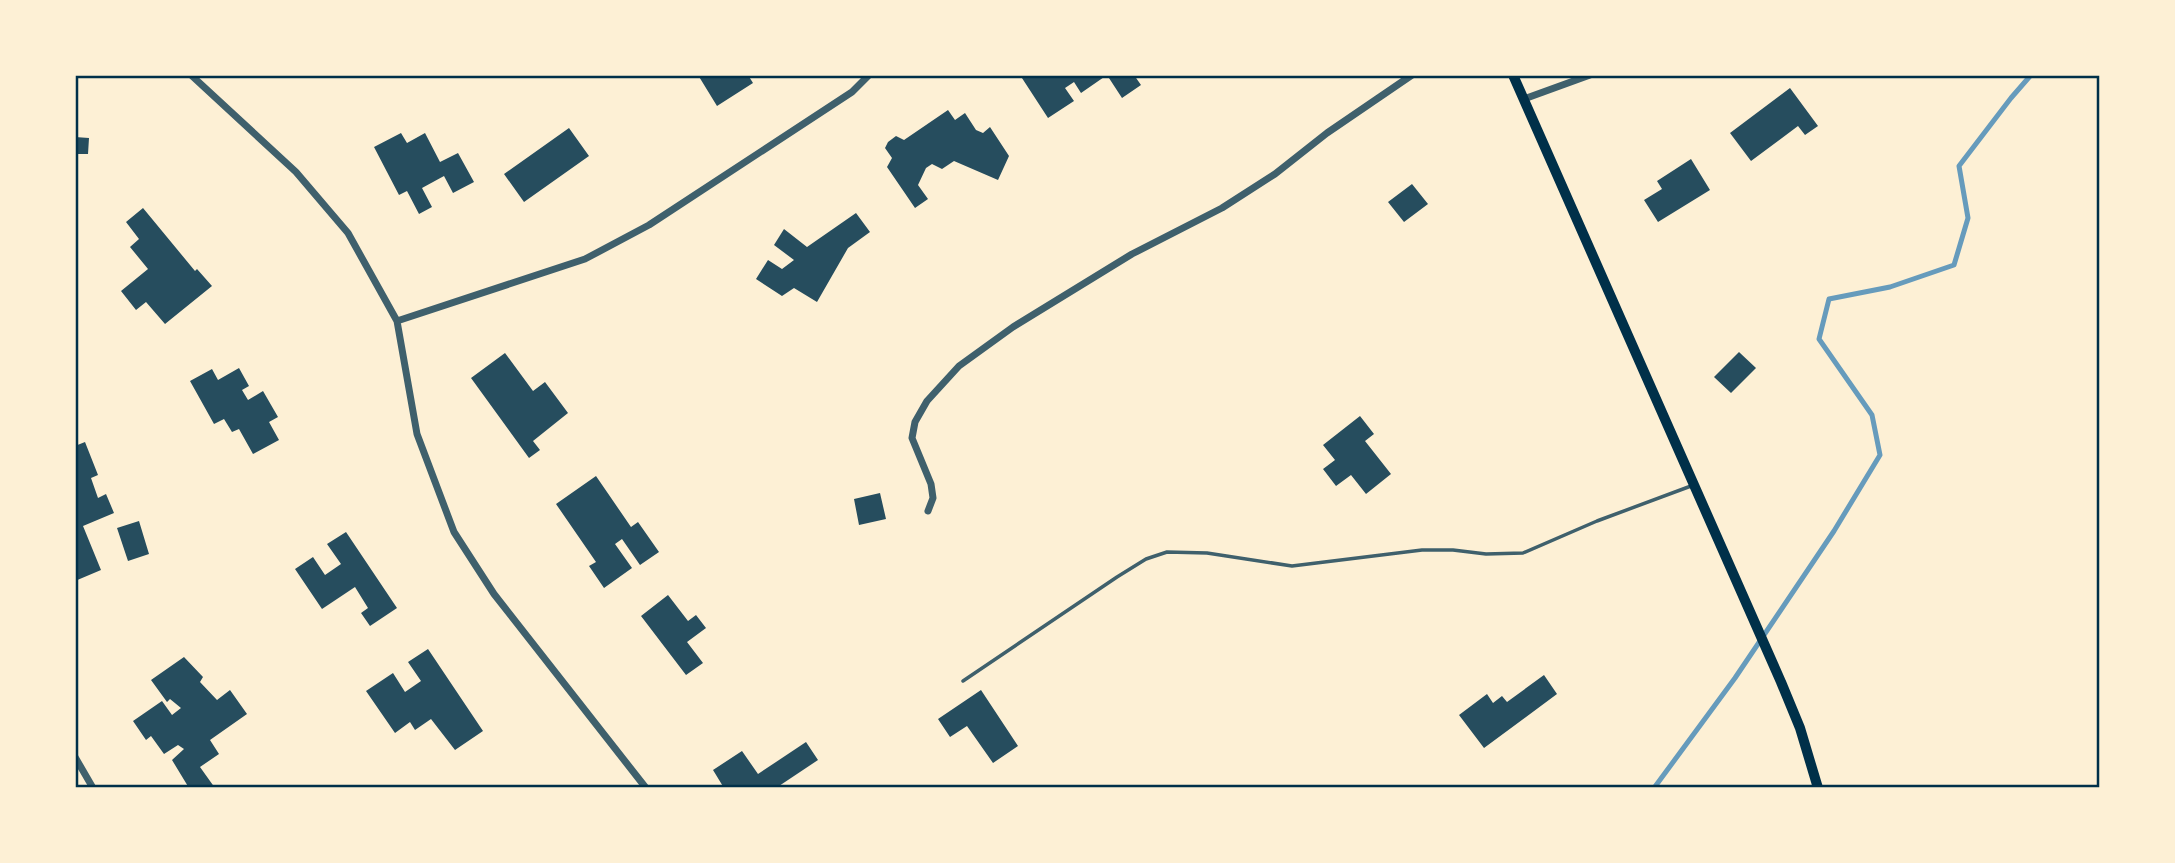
<svg xmlns="http://www.w3.org/2000/svg" width="2175" height="863" font-family="'Source Sans 3',sans-serif">
	<style>
		.lines { fill: none; stroke-linecap: round; stroke-linejoin: round }
		.stream { stroke: #669bbc; stroke-width: 5 }
		.building { fill: #264d5e }
		.service { stroke: #3f606c; stroke-width: 3.5 }
		.minor { stroke: #3f606c; stroke-width: 7 }
		.secondary { stroke: #003049; stroke-width: 10 }
		.neatline { fill: none; stroke: #003049; stroke-width: 2.5 }
	</style>
	<rect width="100%" height="100%" fill="#fdf0d5"/>
	<g class="lines">
		<!-- stream -->
		<path class="stream" d="M1654 788 1735 678 1834 531 1880 455 1872 415 1819 339 1829 299 1890 287 1954 265 1968 218 1959 166 2011 98 2031 75"/>
	</g>
	<!-- building -->
	<path class="building" d="M698 75H748L753 83 717 106Z
		M1020 75H1134L1141 85 1122 98 1107 75 1081 93 1074 82 1065 88 1074 101 1048 118Z
		M1790 88 1818 126 1805 135 1798 126 1751 161 1730 133Z
		M948 110 955 120 965 113 976 130 983 133 990 127 1009 156 998 180 954 161 942 169 932 164 926 168 918 185 928 199 915 208 887 167 892 158 885 148 888 142 896 136 904 140Z
		M569 128 589 156 524 202 504 174Z
		M401 133 407 143 425 133 440 162 458 153 474 182 453 193 444 176 422 188 432 207 419 214 407 191 399 195 374 147Z
		M75 137 89 138 88 154H75Z
		M1691 159 1710 190 1658 222 1644 200 1662 189 1657 181Z
		M1412 184 1428 204 1404 222 1388 202Z
		M143 208 195 271 197 269 212 286 165 324 146 302 136 310 121 291 148 269 130 247 139 239 126 222Z
		M856 213 870 232 848 248 817 302 794 288 782 296 756 279 768 260 782 269 794 260 774 245 784 229 807 247Z
		M1739 352 1756 368 1731 393 1714 377Z
		M505 353 533 391 545 382 568 413 533 441 540 450 529 458 471 378Z
		M239 368 249 386 242 390 248 400 263 391 278 417 269 422 279 440 253 454 239 429 232 432 224 419 214 424 190 381 212 369 218 380Z
		M1360 416 1374 434 1365 441 1391 474 1366 494 1351 475 1336 486 1323 469 1335 460 1323 445Z
		M85 442 98 475 91 478 98 498 106 494 114 513 83 526 101 570 75 581V446Z
		M596 476 631 527 638 522 659 552 640 565 622 539 615 544 632 568 604 588 589 566 596 562 556 504Z
		M880 493 886 519 859 525 854 499Z
		M139 521 149 554 128 561 117 528Z
		M346 532 397 608 370 626 361 613 368 608 355 587 322 609 295 569 313 557 325 575 341 564 327 544Z
		M668 595 688 621 696 615 706 628 687 642 703 663 686 675 641 616Z
		M428 649 483 731 455 750 431 719 415 730 410 722 395 733 366 691 393 673 405 692 421 681 408 662Z
		M184 657 203 677 200 682 217 700 230 690 247 714 210 740 219 754 200 767 215 788H189L172 760 184 749 178 745 164 754 151 736 146 740 133 721 162 701 172 715 181 708 170 699 167 702 151 680Z
		M1544 675 1557 694 1484 748 1459 715 1487 694 1493 703 1502 696 1507 702Z
		M981 690 1018 746 993 763 967 726 950 737 938 719Z
		M806 742 818 760 776 788H724L713 770 742 751 758 774Z"/>
	<g class="lines">
		<!-- service -->
		<path class="service" d="M963 681 1117 577 1146 559 1167 552 1207 553 1292 566 1422 550H1453L1486 554 1523 553 1597 521 1691 486"/>
		<!-- minor -->
		<path class="minor" d="M191 75 296 172 348 233 397 321 417 434 454 532 494 594 646 788
			M1524 99 1590 75
			M397 321 585 259 649 225 852 92 869 75
			M928 511 933 498 931 484 912 438 915 422 927 401 959 366 1013 327 1132 254 1222 208 1275 174 1327 133 1412 75
			M75 757 93 788"/>
		<!-- secondary -->
		<path class="secondary" d="M1513 75 1781 682 1800 728 1818 788"/>
	</g>
	<!-- border -->
	<rect width="2175" height="863" fill="none" stroke="#fdf0d5" stroke-width="154"/>
	<rect x="77" y="77" width="2021" height="709" class="neatline"/>
</svg>
